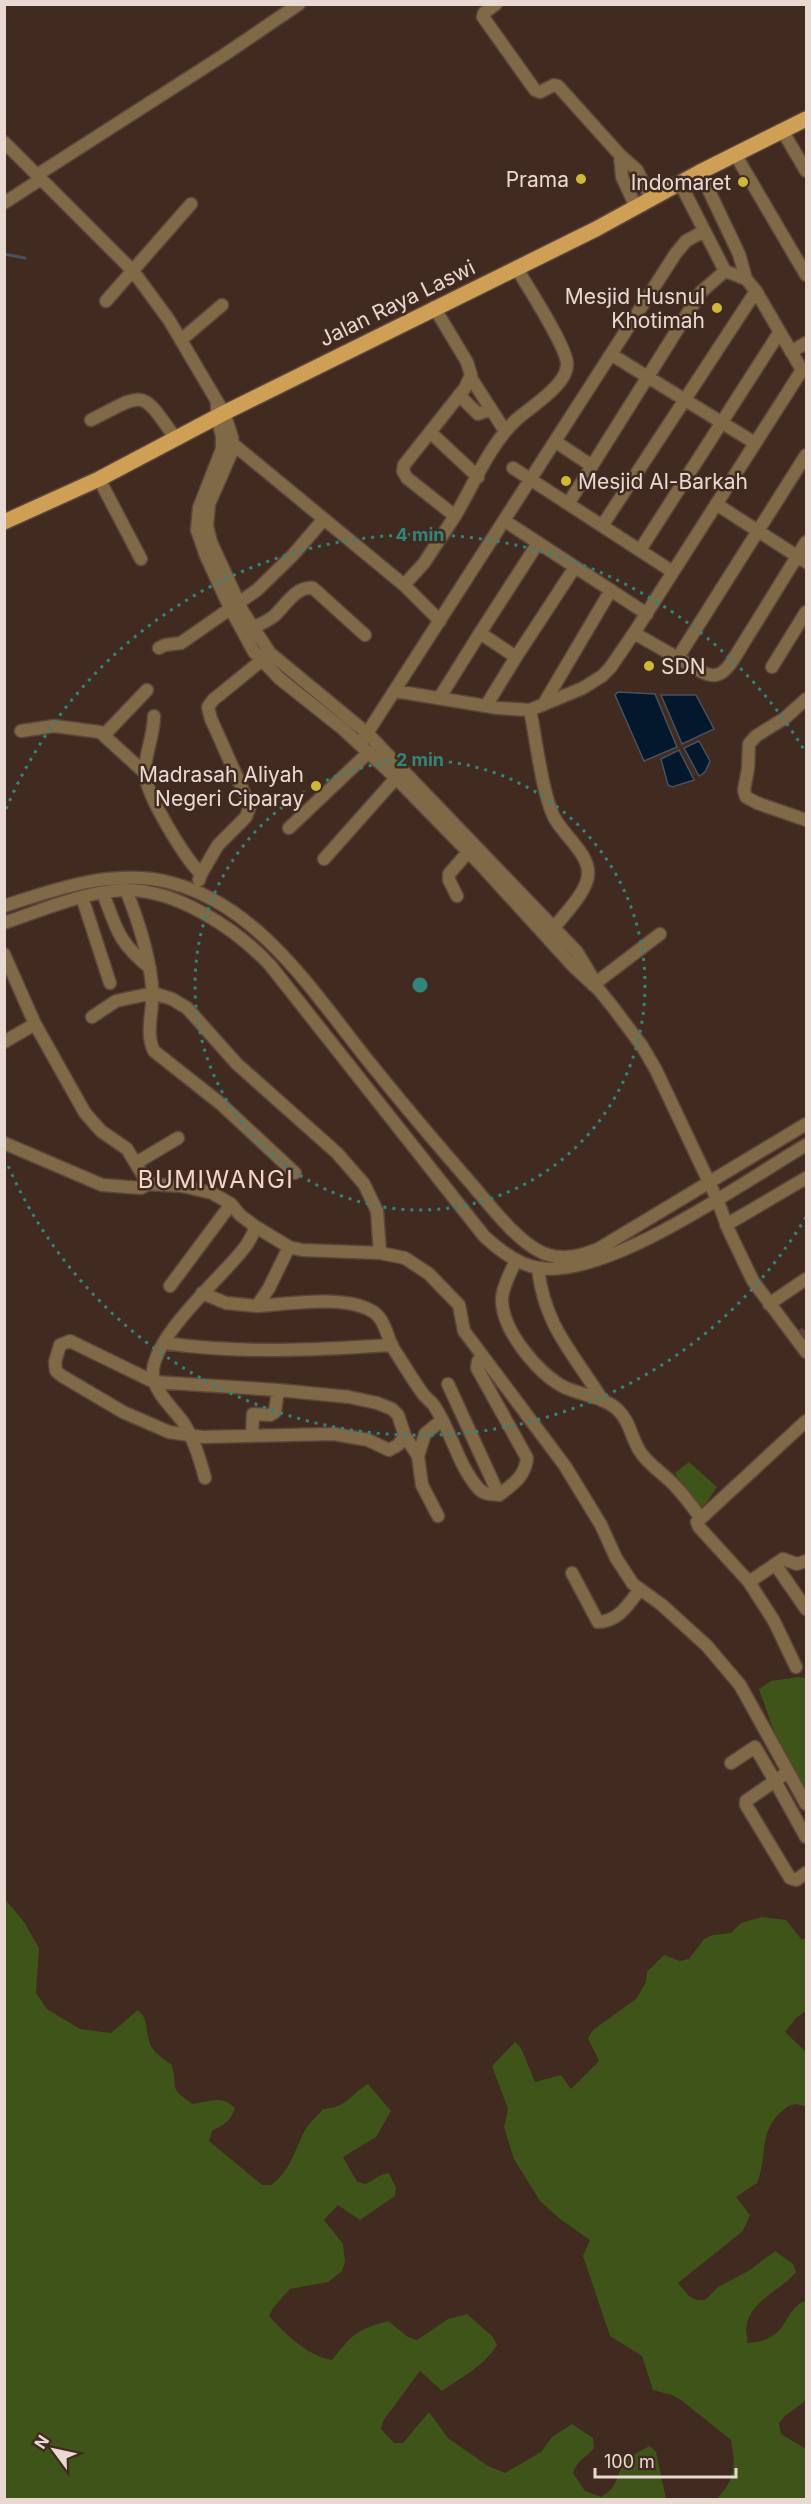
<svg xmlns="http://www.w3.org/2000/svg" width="811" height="2504" font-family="Inter,sans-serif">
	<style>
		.green { fill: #3f5419 }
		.water { fill: #03172d; stroke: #48515e; stroke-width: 1.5 }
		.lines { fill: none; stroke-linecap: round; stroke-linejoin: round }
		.stream { stroke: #48515e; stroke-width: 3 }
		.minor-tunnel { stroke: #5a443a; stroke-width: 12; stroke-dasharray: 12 6; stroke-linecap: butt }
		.minor-casing { stroke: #5c463c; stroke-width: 15 }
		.major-casing { stroke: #5c463c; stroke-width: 18 }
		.minor { stroke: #7f6946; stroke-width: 12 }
		.major { stroke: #ce9f55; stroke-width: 15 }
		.ring { fill: none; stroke: #30857d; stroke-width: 3; stroke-dasharray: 3 6 }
		.poi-dot { fill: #cfb837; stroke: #412a1f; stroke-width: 2 }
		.labels { text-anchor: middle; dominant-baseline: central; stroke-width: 5; stroke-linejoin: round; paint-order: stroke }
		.poi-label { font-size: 21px; fill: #e8d9d2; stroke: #412a1f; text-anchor: end }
		.street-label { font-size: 21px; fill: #e8d9d2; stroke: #412a1f }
		.quarter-label { font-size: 24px; letter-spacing: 1.5px; fill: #f4d5c7; stroke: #412a1f }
		.centre { fill: #30857d; stroke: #412a1f; stroke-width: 3 }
		.ring-label { font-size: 18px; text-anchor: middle; font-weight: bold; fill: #30857d; stroke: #412a1f; stroke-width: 5; stroke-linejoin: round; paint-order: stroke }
	</style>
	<rect width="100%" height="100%" fill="#412a1f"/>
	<!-- green -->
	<path class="green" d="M689 1462 717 1487 706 1503 699 1510 675 1473Z
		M798 1677 806 1678V1792L777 1740 759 1689 771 1681Z
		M5 1899 24 1922 39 1948 36 1993 47 2009 80 2029 111 2033 138 2010C149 2020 145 2028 149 2041 151 2051 164 2059 172 2065 178 2091 168 2087 193 2104 209 2101 223 2095 235 2108 231 2121 223 2125 212 2131L209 2141 262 2185H271C289 2173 295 2150 304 2132 307 2124 318 2116 323 2109 349 2107 349 2095 368 2084L391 2111 376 2137 343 2157 357 2182 366 2184 381 2175 389 2173 396 2188 395 2196 360 2220 338 2205 324 2220 343 2244 345 2262 342 2271 328 2282 290 2289 273 2308 269 2316C285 2334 308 2356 332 2360 352 2335 355 2330 388 2321L408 2337 417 2340 448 2319 467 2314 493 2337 497 2345C484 2366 462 2377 442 2391L420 2371 383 2421 381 2429 394 2443H403L429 2412 448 2438 488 2466 505 2473 541 2452 552 2437 572 2424 593 2438 594 2448C587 2457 577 2460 573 2473L585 2491 601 2497C621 2485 614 2476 625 2462 630 2456 642 2450 650 2446L656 2452 666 2499H5Z
		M762 1917 786 1920 802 1940 806 1937V2011L796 2018 785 2032 806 2052V2107C795 2102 790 2104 781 2112 758 2133 768 2157 757 2183L736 2197 750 2215 743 2231 678 2283 689 2296 696 2300H705L718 2287 750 2270 775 2251 793 2264 796 2272C781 2291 749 2300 746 2329 746 2333 748 2338 747 2343 791 2341 782 2308 806 2301V2399C798 2409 786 2412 779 2423L781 2434 806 2449V2499H717C735 2478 736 2468 731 2440L681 2400 672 2395 653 2390 642 2356 610 2336 583 2256 590 2240 560 2219 540 2201 514 2159 504 2127 508 2109 492 2066 515 2042 521 2048 535 2082 561 2075 571 2089 599 2061 588 2038 593 2030 636 1999 646 1982 647 1972 664 1955 680 1961 689 1959 704 1939 713 1935 731 1933 741 1923Z"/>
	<!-- water -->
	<path class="water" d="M618 692 655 694 677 747 644 761 615 695Z
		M661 695H696L714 729 682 744Z
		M699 741 710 761 705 772 699 776 684 748Z
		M679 750 694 780 672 787 668 785 661 759Z"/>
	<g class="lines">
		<!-- stream -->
		<path class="stream" d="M4 254 25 258"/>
		<!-- minor-tunnel -->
		<path class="minor-tunnel" d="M797 1339 806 1332"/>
		<defs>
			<path id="minor" d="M496 4 484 13 483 17 535 90 540 92 554 85 558 86 620 155 637 170 651 198
				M782 130 806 171
				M4 142 133 271 169 320 224 413 232 437 233 449 209 504 207 526 211 542 243 612 270 653 368 734 577 952 597 985
				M735 154 806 275
				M620 155 622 177 636 207
				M37 175 224 55 299 4
				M680 183 725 271 746 279
				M4 203 41 179
				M106 301 191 204
				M181 340 222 305
				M791 352 806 343
				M612 355 755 443
				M471 378 505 431
				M459 395 478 414 491 409
				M217 403V417L222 436V449L199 508 197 530 206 556 230 608 254 652 280 679 343 729 396 778 481 865 573 966 599 990 612 1006 642 1046 656 1070 717 1199 729 1231 753 1281 806 1352
				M91 420C146 392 140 388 176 439
				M430 432 478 477
				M556 442 592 466
				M233 444 404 585 424 563 455 516 407 478 403 471 404 465 465 388 471 375 467 362 434 307
				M513 468 673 572
				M99 479 141 559
				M568 504 701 292 725 271
				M716 504 806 562
				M455 516C473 486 490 444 516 420 530 407 568 385 567 364 567 347 527 286 516 267
				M505 521 647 614
				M602 526 756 291
				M640 550 779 333
				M404 585 440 621
				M253 628C260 624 268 621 274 616 286 605 296 586 313 588L365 635
				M634 633 704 673C718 679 725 672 733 660L806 542
				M159 648 165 645 181 643 257 590 293 555 323 520
				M516 657 575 567
				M677 659 806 455
				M772 667 806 612
				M395 691 498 708 530 710 583 688 602 676 610 668 634 633 802 370 756 291 746 279 739 254 700 172
				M440 697 480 633
				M806 699 785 718 756 736 749 744 748 769 744 790 746 797 757 803 806 820
				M543 705 611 590
				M486 706 516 657 480 633 538 543
				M530 710C536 738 542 793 554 817 563 835 590 854 588 875 587 893 561 917 551 932
				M154 716C154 735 145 753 145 772 145 794 185 858 201 874L199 880
				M21 731 54 726 100 732 145 773
				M104 735 147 690
				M364 738 676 253 686 241 704 231
				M289 828 369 752
				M324 859 396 778
				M201 874 218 845 246 817 250 806 211 719 208 707 213 700 267 656
				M126 890C138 920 149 953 152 986 155 1007 144 1031 154 1051L221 1104 295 1173
				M103 893C117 930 118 942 150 968
				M457 896 449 880V874L468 852
				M82 897 110 983
				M4 906C59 888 115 868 172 883 261 907 315 995 370 1063 402 1103 435 1142 469 1181 489 1204 516 1241 543 1253 563 1261 582 1256 600 1248L806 1124
				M4 923C43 910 83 892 123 890 176 888 236 929 270 965L484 1236C499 1250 518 1265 539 1268 610 1278 743 1182 806 1145
				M4 954 35 1024
				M593 985 660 934
				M92 1017 116 1001 153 993 172 999 187 1008 237 1064 337 1153 364 1184 377 1211 380 1253
				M4 1042 35 1024 85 1113 101 1131 127 1149 148 1184
				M4 1143 102 1185 141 1188 148 1184 182 1186 212 1193 231 1204 240 1215 256 1227 289 1247 302 1250 380 1253 405 1258 429 1274 459 1305 464 1331 565 1466 601 1525 616 1558 633 1584 662 1605 707 1646 740 1685 806 1804
				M136 1163 178 1138
				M726 1225 806 1178
				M516 1260C511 1272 503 1285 502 1298 501 1330 539 1375 566 1388 583 1395 603 1397 617 1409 631 1422 631 1439 641 1453 649 1465 664 1474 674 1485 684 1495 692 1506 700 1517
				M538 1268C544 1326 574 1354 603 1401
				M170 1286 231 1204
				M202 1293 226 1303 257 1306 269 1288 289 1247
				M769 1304 806 1279
				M257 1306C287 1304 342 1295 370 1310 385 1317 386 1335 393 1348 403 1363 412 1379 423 1394 427 1399 432 1402 435 1407 452 1433 458 1465 478 1488 484 1495 491 1494 499 1495 513 1484 525 1477 527 1458L477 1368 478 1361 483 1357
				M164 1343C241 1354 315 1350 392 1345
				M448 1384 499 1495
				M806 1421 697 1522 699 1527 749 1582 783 1559 797 1564 806 1561
				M252 1436 253 1414 270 1415 275 1412 278 1390
				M405 1436 398 1445 389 1450 368 1440 334 1434 202 1437 169 1432 123 1412 62 1376 56 1371 55 1362 60 1345 70 1341 154 1382 278 1390 349 1397 377 1403 392 1409 398 1415 405 1436 418 1456 425 1434 442 1420
				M418 1456 422 1485 438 1516
				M205 1478C200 1459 194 1439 183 1422 174 1410 159 1396 154 1381 142 1344 225 1275 245 1247 250 1241 253 1233 256 1227
				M775 1564 806 1609
				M572 1573 598 1622C619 1621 628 1605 640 1589
				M749 1582 774 1621 796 1667
				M731 1763 755 1747 775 1781 782 1776
				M806 1837 775 1781 746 1801V1805L790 1878 796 1880 806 1873"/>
			<path id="major" d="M4 522 99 479 224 413 596 229 700 172 806 119"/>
		</defs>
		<!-- minor casing -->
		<use href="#minor" class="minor-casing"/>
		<!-- major casing -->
		<use href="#major" class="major-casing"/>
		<!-- minor -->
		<use href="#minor" class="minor"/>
		<!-- major -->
		<use href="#major" class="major"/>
	</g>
	<!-- distance rings -->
	<g class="ring">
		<circle cx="420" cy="985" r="225"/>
		<path d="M806 1217A450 450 0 0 1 6 1161M6 809A450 450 0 0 1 806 753"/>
	</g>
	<!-- markers -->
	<g class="poi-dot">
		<circle cx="581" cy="179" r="6"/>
		<circle cx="743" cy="182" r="6"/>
		<circle cx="717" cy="308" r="6"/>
		<circle cx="566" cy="481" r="6"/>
		<circle cx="649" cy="666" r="6"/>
		<circle cx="316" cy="786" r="6"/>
	</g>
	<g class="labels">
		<!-- poi labels -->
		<g class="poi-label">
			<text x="569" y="179">Prama</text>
			<text x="731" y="182">Indomaret</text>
			<text x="705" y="296">Mesjid Husnul<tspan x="705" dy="24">Khotimah</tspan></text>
			<text x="578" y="481" text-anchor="start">Mesjid Al-Barkah</text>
			<text x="661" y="666" text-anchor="start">SDN</text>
			<text x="304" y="774">Madrasah Aliyah<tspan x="304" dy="24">Negeri Ciparay</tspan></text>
		</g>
		<!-- street labels -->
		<g class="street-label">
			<text transform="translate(397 303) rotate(-26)">Jalan Raya Laswi</text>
		</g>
		<!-- quarter labels -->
		<g class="quarter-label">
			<text x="216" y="1179">BUMIWANGI</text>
		</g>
	</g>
	<circle cx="420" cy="985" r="9" class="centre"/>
	<g class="ring-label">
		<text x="420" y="541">4 min</text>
		<text x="420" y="766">2 min</text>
	</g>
	<!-- border -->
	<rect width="811" height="2504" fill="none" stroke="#e8d9d2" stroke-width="12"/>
	<!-- north arrow -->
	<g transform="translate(54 2450) rotate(303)" stroke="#412a1f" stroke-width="4.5" paint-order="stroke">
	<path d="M0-4.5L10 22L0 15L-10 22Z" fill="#e8d9d2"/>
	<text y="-9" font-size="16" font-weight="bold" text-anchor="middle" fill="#e8d9d2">N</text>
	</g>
	<!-- scale -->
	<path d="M595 2468v9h141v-9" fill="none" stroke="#e8d9d2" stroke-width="3"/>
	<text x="604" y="2468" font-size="18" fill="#e8d9d2" stroke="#412a1f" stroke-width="4.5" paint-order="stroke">100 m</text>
</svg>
